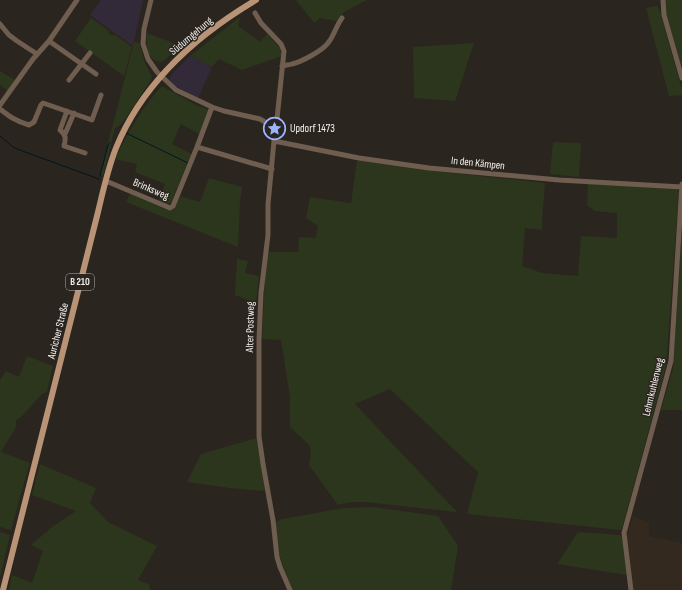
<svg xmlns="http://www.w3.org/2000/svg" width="682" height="590" font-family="'Sofia Sans Condensed',sans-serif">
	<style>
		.commercial { fill: #322939 }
		.built { fill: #34291e }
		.green { fill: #2c361d }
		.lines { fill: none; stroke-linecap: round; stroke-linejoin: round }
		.stream { stroke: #001523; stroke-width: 1 }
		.minor { stroke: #6f5d4f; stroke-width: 5 }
		.major { stroke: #b99376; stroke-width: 6 }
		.labels { text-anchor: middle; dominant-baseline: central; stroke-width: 3; stroke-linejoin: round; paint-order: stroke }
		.shield { fill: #2b251f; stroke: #b8b3ae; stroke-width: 1 }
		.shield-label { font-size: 10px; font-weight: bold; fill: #f4f0ec }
		.street-label { font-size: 11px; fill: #f4f0ec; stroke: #2b251f }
		.poi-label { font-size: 11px; fill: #f4f0ec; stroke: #2b251f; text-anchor: start }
	</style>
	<rect width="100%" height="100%" fill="#2b251f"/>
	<!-- commercial -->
	<path class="commercial" d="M101 0H143L133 46 90 15Z
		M190 56 194 57 212 67 198 98 173 85 170 80V77L173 73Z"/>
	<!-- built -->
	<path class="built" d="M633 516 649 522V536L682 543V590H634L627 536Z"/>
	<!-- green -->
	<path class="green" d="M296 0H367L344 12 336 21 319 18 315 23 311 19Z
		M665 0H682V69L666 14Z
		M657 6 660 11 682 90V95L669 96 646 8Z
		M240 17 238 26 260 42 267 34 280 48 282 56 242 70 219 59 212 67 194 57 190 56Z
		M91 18 109 31 108 33 113 36 114 34 132 47 124 76 75 41Z
		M147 33 181 46 162 62C147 62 146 45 147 33Z
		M134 42 139 43 145 63 152 77 151 80 123 122 119 126 115 128 103 176 100 175Z
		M474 43 455 101 414 98 413 47Z
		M0 71 15 80 8 91 0 85Z
		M162 86 196 105 209 110 199 134 181 124 172 144 191 154 171 203 165 205 158 202 165 184 135 172 137 164 115 159C128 133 142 107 162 86Z
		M553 142 581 143 579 177 550 174Z
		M357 161H370L442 172 545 183 542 220V230L525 228 522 266 542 273 578 276 581 236 617 238V213L595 211 587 205 588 183 677 189 679 192 666 366 622 529 621 530 467 514 478 472 390 389 355 404 457 512 365 502H351L338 505 309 465 311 452 309 445 290 427V397L281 340 262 339 266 252H298L299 237 316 238 318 226 306 218 310 197 351 203Z
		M209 178 242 187 240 201 238 247 126 202 130 194 168 210 174 209 180 196 200 202Z
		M682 221V410H661L673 369Z
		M237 259 248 261 245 273 259 276 256 303 235 295Z
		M27 356 53 366 47 392 42 394 21 417 16 420V427L1 452 30 463 22 490 11 530H10L0 527V380L6 371 19 377Z
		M257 438 265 491 230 488 187 482 201 454Z
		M40 464 96 488 90 503 108 522 157 546 138 580 149 584 150 590H9L12 575 32 583 43 551 31 545 52 527 76 511 32 495Z
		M374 507 438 516 458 546 451 590H293L283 567 279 553 275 527 276 522 282 519 344 508Z
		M0 532 10 535 0 577Z
		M578 532 594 533 620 535 622 538 627 575 557 564Z"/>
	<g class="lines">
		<!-- stream -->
		<path class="stream" d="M126 133 188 163
			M0 136 13 147 17 149 99 179V180
			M100 176 108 145 110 143"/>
		<!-- minor -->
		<path class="minor" d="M151 0 144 29 143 44 148 59 157 72 176 90 212 107 224 111 260 119C270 124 274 131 274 141L268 204V235L261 293 259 340V436L263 464 273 520 277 557 280 567 290 590
			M663 0 664 15 682 78
			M255 13 261 23 281 44 284 51 277 119 275 122 270 126
			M0 24 9 35 17 41 37 54
			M49 41 96 74
			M282 66C285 65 289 65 292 64 301 62 322 51 328 43 334 36 336 26 342 18
			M69 80 90 53
			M0 105 33 59 49 41 77 0
			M0 109C10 117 16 121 29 125L34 122 41 105 43 103 92 120 101 95
			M67 111 60 130C66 135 66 138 64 146L85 153
			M65 134 74 113
			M274 141 359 158 429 168 559 180 682 187
			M197 147 272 169
			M106 181 170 208 173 206 197 147 212 107
			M631 590 624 533 671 361 682 184"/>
		<!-- major -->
		<path class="major" d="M3 590 98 212C103 191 108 168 116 148 142 84 197 35 256 0"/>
	</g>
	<!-- icons -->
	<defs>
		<symbol id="sight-ring" viewBox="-11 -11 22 22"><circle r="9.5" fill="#2b251f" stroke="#9cb4fd" stroke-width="1.5"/><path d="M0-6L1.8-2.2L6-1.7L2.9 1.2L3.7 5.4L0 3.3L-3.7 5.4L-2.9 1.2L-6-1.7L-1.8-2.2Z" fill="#9cb4fd"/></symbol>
	</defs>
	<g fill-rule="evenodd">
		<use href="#sight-ring" x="262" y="116" width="25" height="25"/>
	</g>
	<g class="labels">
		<!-- shield labels -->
		<rect class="shield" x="66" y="274" width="28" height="16" rx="3"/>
		<g class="shield-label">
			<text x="80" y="282">B 210</text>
		</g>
		<!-- street labels -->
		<g class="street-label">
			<text transform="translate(191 36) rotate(-40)">Südumgehung</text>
			<text transform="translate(478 163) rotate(6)">In den Kämpen</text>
			<text transform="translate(151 189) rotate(23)">Brinksweg</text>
			<text transform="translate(250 327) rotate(-89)">Alter Postweg</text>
			<text transform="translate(58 331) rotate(-76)">Auricher Straße</text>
			<text transform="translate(653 387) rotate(-76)">Lehmkuhlenweg</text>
		</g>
		<!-- poi labels -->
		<g class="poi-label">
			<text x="290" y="128">Updorf 1473</text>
		</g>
	</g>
</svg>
